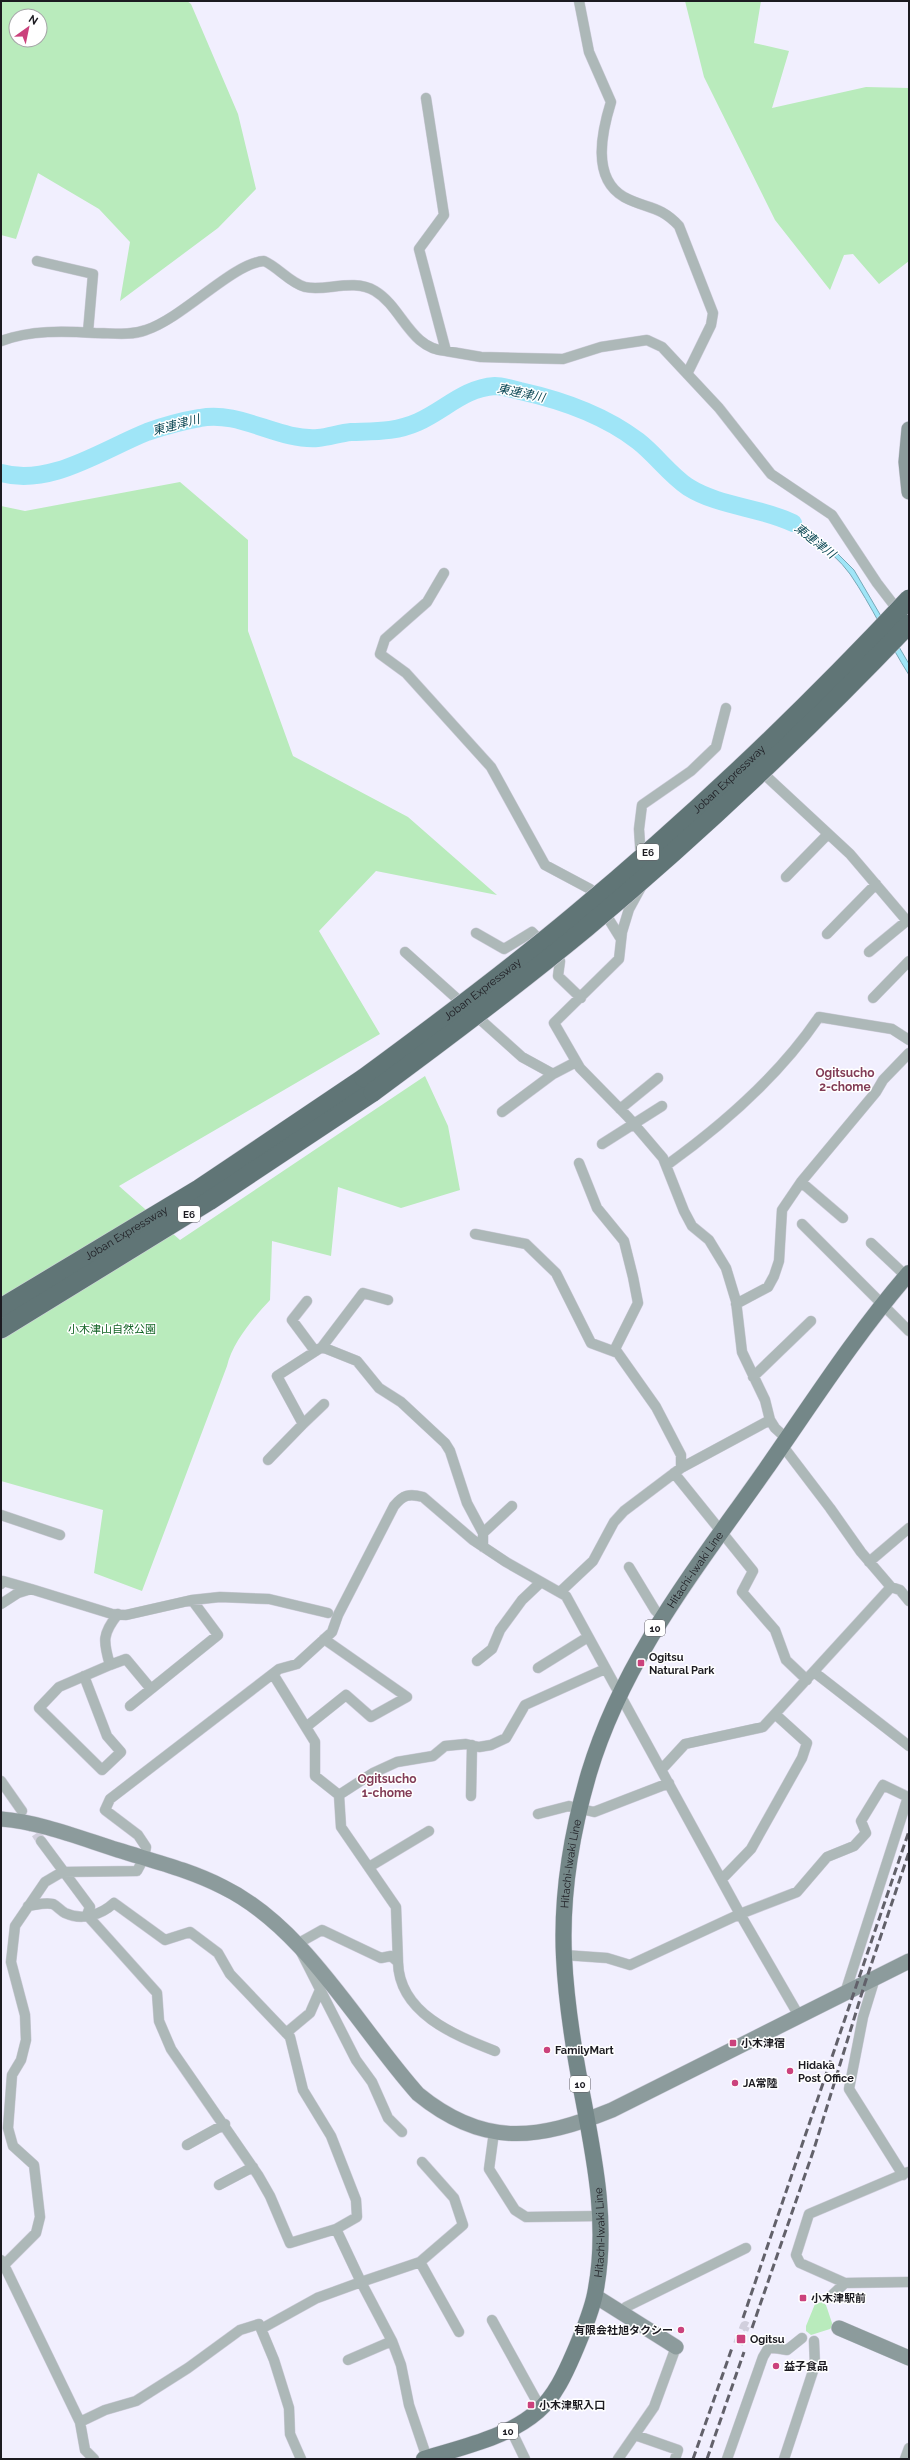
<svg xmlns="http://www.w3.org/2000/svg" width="910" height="2460" font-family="Raleway,'Noto Sans JP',sans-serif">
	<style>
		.green { fill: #b9ebbc; fill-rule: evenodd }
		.water { fill: #9fe5f7; stroke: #78a8b7 }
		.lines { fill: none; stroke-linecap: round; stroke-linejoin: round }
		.river { stroke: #9fe5f7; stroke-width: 18 }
		.street-tunnel { stroke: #d1cfdd; stroke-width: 10; stroke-dasharray: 10 5; stroke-linecap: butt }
		.street-casing { stroke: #cfcddb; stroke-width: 11 }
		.secondary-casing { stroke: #cfcddb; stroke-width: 16 }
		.primary-casing { stroke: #cfcddb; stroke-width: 17 }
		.highway-casing { stroke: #cfcddb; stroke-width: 20 }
		.street { stroke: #adb8b8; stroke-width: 10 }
		.secondary { stroke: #8c9b9c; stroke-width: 15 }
		.primary { stroke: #748788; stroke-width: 16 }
		.highway { stroke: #607576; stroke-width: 19 }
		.rail { stroke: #62616a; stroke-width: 3; stroke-dasharray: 8 4; stroke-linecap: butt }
		.highway-bridge-casing { stroke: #cfcddb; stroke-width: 20; stroke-linecap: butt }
		.highway-bridge { stroke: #607576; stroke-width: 19 }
		.poi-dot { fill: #cb427c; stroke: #fff; stroke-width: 1.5 }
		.labels { text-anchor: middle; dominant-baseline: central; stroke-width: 3; stroke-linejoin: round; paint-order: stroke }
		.shield { fill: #fff; stroke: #605f64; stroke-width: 1 }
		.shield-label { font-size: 10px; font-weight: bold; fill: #1c1b21 }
		.street-label { font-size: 11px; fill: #1c1b21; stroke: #fff }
		.park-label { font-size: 11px; fill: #136425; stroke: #fff }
		.poi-label { font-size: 11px; font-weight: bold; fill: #1c1b21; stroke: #fff; text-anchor: start }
		.water-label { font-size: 12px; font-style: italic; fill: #0d4956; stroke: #fff }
		.neighbourhood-label { font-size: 12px; font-weight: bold; fill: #823c56; stroke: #fff }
	</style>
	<rect width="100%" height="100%" fill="#f1effe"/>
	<!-- green -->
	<path class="green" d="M1 1H187L191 4 238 114 256 189 218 228 120 301 130 242 99 209 38 173 16 239 1 235ZM16 16H40V40H16Z
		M685 1H761L754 43 789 51 772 108 866 87 909 88V261L879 284 853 254 844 255 830 290 775 220 704 77Z
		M180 482 248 540V631L293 756 408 817 497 895 376 871 319 931 380 1034 119 1186 180 1240 425 1076 448 1126 460 1190 401 1208 338 1187 331 1256 272 1241 270 1300C254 1317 232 1343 227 1366L142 1591 94 1573 103 1510 1 1481V506L25 511Z
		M822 2302 826 2305 833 2326 830 2329 811 2335 806 2331V2326L815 2304Z"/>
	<!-- water -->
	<path class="water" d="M772 511 794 520 827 543 854 570 909 664V675C888 642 872 606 850 574 831 548 799 529 771 516Z"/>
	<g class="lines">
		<!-- river -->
		<path class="river" d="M1 473C50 487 102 450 147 432 164 426 182 421 200 418 240 410 278 441 318 438 329 437 340 433 351 432 375 431 396 432 418 422 445 410 464 388 495 386 503 386 512 389 520 391 561 400 604 415 638 441 656 455 669 474 688 487 720 507 760 507 793 523"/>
		<!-- street-tunnel -->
		<path class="street-tunnel" d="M28 1821 41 1841
			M738 2344 745 2326 747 2327"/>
		<defs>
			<path id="street" d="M579 1 589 52 611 102C602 131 591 178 624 197 646 209 660 205 679 226L713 313 711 325 687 374
				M426 98 444 215 419 249 446 351 481 357 563 359 601 347 647 340 662 347 719 408 771 474 832 515 877 583 900 613
				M37 261 93 274 88 332
				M1 341C31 330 63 331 95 333 112 333 130 336 146 330 183 318 233 263 264 261 278 267 290 283 305 287 325 292 353 278 375 291 402 307 410 349 446 351
				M444 573 427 602 385 639 380 654 406 673 491 767 545 865 590 889 621 939
				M766 776 850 854 907 921
				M641 860 639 829 642 805 691 771 716 747 726 708
				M786 877 828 834
				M641 887 629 909 622 932 619 959 554 1023 580 1068 628 1117 663 1158 684 1211 692 1226 709 1240 726 1268 736 1301 742 1352 765 1400 770 1420 775 1428 787 1439
				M476 933 504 949 532 932 560 961 558 976 581 998
				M827 934 876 884
				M405 952 522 1057 553 1074 576 1062
				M869 952 909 919
				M873 998 909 961
				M620 1109 658 1078
				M502 1112 553 1074
				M602 1144 662 1106
				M579 1163 597 1208 624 1241 633 1277 638 1303 615 1349 656 1407 681 1455V1468
				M667 1165C724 1124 779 1076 819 1017L892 1029 909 1040
				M801 1182 843 1218
				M802 1224 909 1331
				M475 1234 526 1244 556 1273 591 1343 618 1353
				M871 1243 906 1276
				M307 1301 292 1320 315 1351
				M736 1304 768 1287 774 1276 779 1261 782 1210 801 1182 876 1092 883 1080 909 1053
				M322 1347 363 1293 388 1300
				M753 1377 811 1321
				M303 1424 324 1404
				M782 1445 830 1508 861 1552 891 1587
				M268 1460 303 1424 277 1376 322 1347 357 1361 379 1388 401 1402 445 1443 450 1451 467 1503 483 1533V1547
				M674 1473 753 1571 742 1592 775 1630 786 1660 807 1680
				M1 1515 60 1535
				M483 1533 512 1506
				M869 1562 909 1528
				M629 1567 655 1610 662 1617
				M1 1584 3 1581 31 1589
				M560 1592 593 1561 614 1522 624 1511 681 1468 770 1420
				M1 1604 18 1593 31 1589 112 1614 126 1615 192 1600 220 1597 269 1599 328 1613
				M118 1614C102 1634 103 1641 110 1665L126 1659 151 1689
				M477 1661 492 1649 500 1630 522 1600 541 1582
				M538 1668 588 1637
				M814 1672 909 1746
				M273 1674 315 1742V1776L339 1795 341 1827 396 1907 398 1962
				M84 1676 107 1736 121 1752 102 1770 39 1708 59 1687 110 1665
				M130 1706 218 1635 192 1600
				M306 1727 346 1695 371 1717 407 1697 324 1639
				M662 1769 685 1744 763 1727 891 1587 900 1590 909 1601
				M1 1781 22 1811
				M339 1795 373 1773 397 1762 433 1756 445 1746 466 1744 479 1747 491 1745 506 1738 525 1705 605 1669
				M471 1796 472 1745
				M538 1814 569 1806 594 1812 669 1783
				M41 1841 90 1907 87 1915 157 1993 159 2021 171 2049 258 2175 270 2196 290 2243 336 2229 361 2282 420 2262 463 2225 454 2198 422 2162
				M369 1867 429 1831
				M722 1879 751 1849 802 1758 807 1743 775 1714
				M28 1906C37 1905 44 1902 53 1904 57 1906 61 1911 65 1913 82 1921 101 1915 114 1903L165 1940 190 1932 218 1953 230 1974 290 2037 303 2090 331 2136 356 2200 357 2217 336 2229
				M564 1955 607 1958 630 1965 740 1914 797 1892 827 1857 854 1846 866 1833 861 1821 883 1785 908 1797 845 1993
				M875 1978 863 2017 849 2089 903 2175
				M286 2033 310 2013 320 1990
				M402 2132 388 2118 372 2082 356 2060 297 1944 322 1930 381 1958 391 1956 398 1962C399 2013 454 2035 495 2051
				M494 2132 489 2169 515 2210 526 2217 600 2216
				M187 2145 225 2124
				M219 2185 253 2167
				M1 2260 4 2265 36 2233 40 2217 34 2165 13 2146 8 2128 12 2075 21 2060 26 2040 25 2015 11 1962 15 1926 45 1882 62 1872 137 1871 144 1858 146 1847 138 1835 105 1810 110 1799 279 1669 297 1664 332 1632 338 1615 394 1506C403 1495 409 1493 423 1497L473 1540 506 1562 566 1596 740 1914 799 2016
				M420 2262 459 2332
				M4 2265 80 2422 85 2450 94 2459
				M845 2283 800 2263 796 2255 809 2214 908 2172
				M829 2298 845 2283 909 2282
				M622 2313 626 2307 746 2248
				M492 2320 541 2409
				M261 2329 317 2298 361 2282 392 2341 401 2365 409 2405 427 2458
				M348 2360 392 2341
				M80 2422 105 2410 136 2401 188 2368 240 2330 259 2324 274 2360 289 2408 290 2434 301 2459
				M511 2430 525 2459
				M635 2435 678 2450 675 2459
				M618 2459 654 2407 676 2347
				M727 2459 763 2357 769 2347 787 2350 802 2338
				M784 2459 815 2365 814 2341
				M905 2459 909 2448"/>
			<path id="secondary" d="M909 429 906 462 909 492
				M1 1819C40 1822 80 1838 118 1850 153 1861 190 1870 223 1887 305 1927 358 2027 418 2094 484 2148 538 2140 612 2110L909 1961
				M595 2296 676 2347
				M839 2328 909 2358"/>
			<g id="primary">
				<path id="s1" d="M424 2459C462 2447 507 2438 538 2411 555 2396 565 2374 574 2353 582 2334 591 2314 595 2294 609 2225 594 2156 581 2088 573 2045 566 2001 564 1957 561 1896 572 1831 589 1773 624 1657 698 1566 766 1469 812 1403 856 1334 909 1273"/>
			</g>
			<g id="highway">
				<path id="s2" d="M1 1308 199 1189 364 1078"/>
				<path d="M1 1329 209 1201 373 1092"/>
			</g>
		</defs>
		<!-- street casing -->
		<use href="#street" class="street-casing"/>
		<!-- secondary casing -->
		<use href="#secondary" class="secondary-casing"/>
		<!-- primary casing -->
		<use href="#primary" class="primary-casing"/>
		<!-- highway casing -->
		<use href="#highway" class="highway-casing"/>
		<!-- street -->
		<use href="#street" class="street"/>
		<!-- secondary -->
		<use href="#secondary" class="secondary"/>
		<!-- primary -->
		<use href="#primary" class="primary"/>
		<!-- highway -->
		<use href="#highway" class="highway"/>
		<!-- rail -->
		<path class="rail" d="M743 2318 909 1831
			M752 2328 814 2149 865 1983 909 1852
			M693 2459 732 2348
			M707 2459 744 2352"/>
		<defs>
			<g id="highway-bridge">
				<path id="s3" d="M364 1078C436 1025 507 972 575 915 693 817 804 711 909 599"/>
				<path d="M373 1092C445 1039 517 985 586 928 699 833 807 731 909 624"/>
			</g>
		</defs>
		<!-- highway-bridge casing -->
		<use href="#highway-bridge" class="highway-bridge-casing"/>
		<!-- highway-bridge -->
		<use href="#highway-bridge" class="highway-bridge"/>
	</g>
	<!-- markers -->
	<g class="poi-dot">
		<rect x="637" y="1659" width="8" height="8" rx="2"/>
		<rect x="729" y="2039" width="8" height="8" rx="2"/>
		<circle cx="547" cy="2050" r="4"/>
		<circle cx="790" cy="2071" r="4"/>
		<circle cx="735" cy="2083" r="4"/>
		<rect x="799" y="2294" width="8" height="8" rx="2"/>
		<circle cx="681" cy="2330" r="4"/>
		<rect x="736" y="2334" width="10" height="10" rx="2"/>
		<circle cx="776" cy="2366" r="4"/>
		<rect x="527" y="2401" width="8" height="8" rx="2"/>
	</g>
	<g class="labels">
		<!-- shield labels -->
		<g class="shield">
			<rect x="637" y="844" width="22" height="16" rx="3"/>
			<rect x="178" y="1206" width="22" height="16" rx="3"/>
			<rect x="645" y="1620" width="20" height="16" rx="3"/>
			<rect x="570" y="2076" width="20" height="16" rx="3"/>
			<rect x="498" y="2423" width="20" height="16" rx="3"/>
		</g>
		<g class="shield-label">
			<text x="648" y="852">E6</text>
			<text x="189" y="1214">E6</text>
			<text x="655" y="1628">10</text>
			<text x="580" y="2084">10</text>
			<text x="508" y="2431">10</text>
		</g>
		<!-- street labels -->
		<g class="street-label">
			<text stroke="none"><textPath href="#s3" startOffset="472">Joban Expressway</textPath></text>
			<text stroke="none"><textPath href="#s3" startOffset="148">Joban Expressway</textPath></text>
			<text stroke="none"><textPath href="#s2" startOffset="146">Joban Expressway</textPath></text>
			<text stroke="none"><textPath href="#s1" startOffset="1013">Hitachi-Iwaki Line</textPath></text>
			<text stroke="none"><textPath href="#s1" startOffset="690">Hitachi-Iwaki Line</textPath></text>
			<text stroke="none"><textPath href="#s1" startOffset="318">Hitachi-Iwaki Line</textPath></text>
		</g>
		<!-- park labels -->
		<g class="park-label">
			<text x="112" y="1329">小木津山自然公園</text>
		</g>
		<!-- poi labels -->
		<g class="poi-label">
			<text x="649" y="1657">Ogitsu<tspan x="649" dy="13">Natural Park</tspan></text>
			<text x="741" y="2043">小木津宿</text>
			<text x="555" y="2050">FamilyMart</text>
			<text x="798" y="2065">Hidaka<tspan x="798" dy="13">Post Office</tspan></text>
			<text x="743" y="2083">JA常陸</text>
			<text x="811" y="2298">小木津駅前</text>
			<text x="673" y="2330" text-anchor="end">有限会社旭タクシー</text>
			<text x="750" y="2339">Ogitsu</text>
			<text x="784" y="2366">益子食品</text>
			<text x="539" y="2405">小木津駅入口</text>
		</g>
		<!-- water labels -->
		<g class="water-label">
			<text transform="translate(521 393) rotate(12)">東連津川</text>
			<text transform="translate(176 425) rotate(-15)">東連津川</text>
			<text transform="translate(815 541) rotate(38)">東連津川</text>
		</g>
		<!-- neighbourhood labels -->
		<g class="neighbourhood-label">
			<text x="845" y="1073">Ogitsucho<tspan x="845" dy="14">2-chome</tspan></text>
			<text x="387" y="1779">Ogitsucho<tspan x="387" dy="14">1-chome</tspan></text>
		</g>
	</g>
	<!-- border -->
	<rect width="910" height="2460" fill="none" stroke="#1c1b21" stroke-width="4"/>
	<!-- north arrow -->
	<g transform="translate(28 28) rotate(33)"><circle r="19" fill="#ffffff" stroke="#a4a4a6"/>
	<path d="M0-3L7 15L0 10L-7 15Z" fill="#cb427c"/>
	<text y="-6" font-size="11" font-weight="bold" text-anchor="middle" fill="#1c1b21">N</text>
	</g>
</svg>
